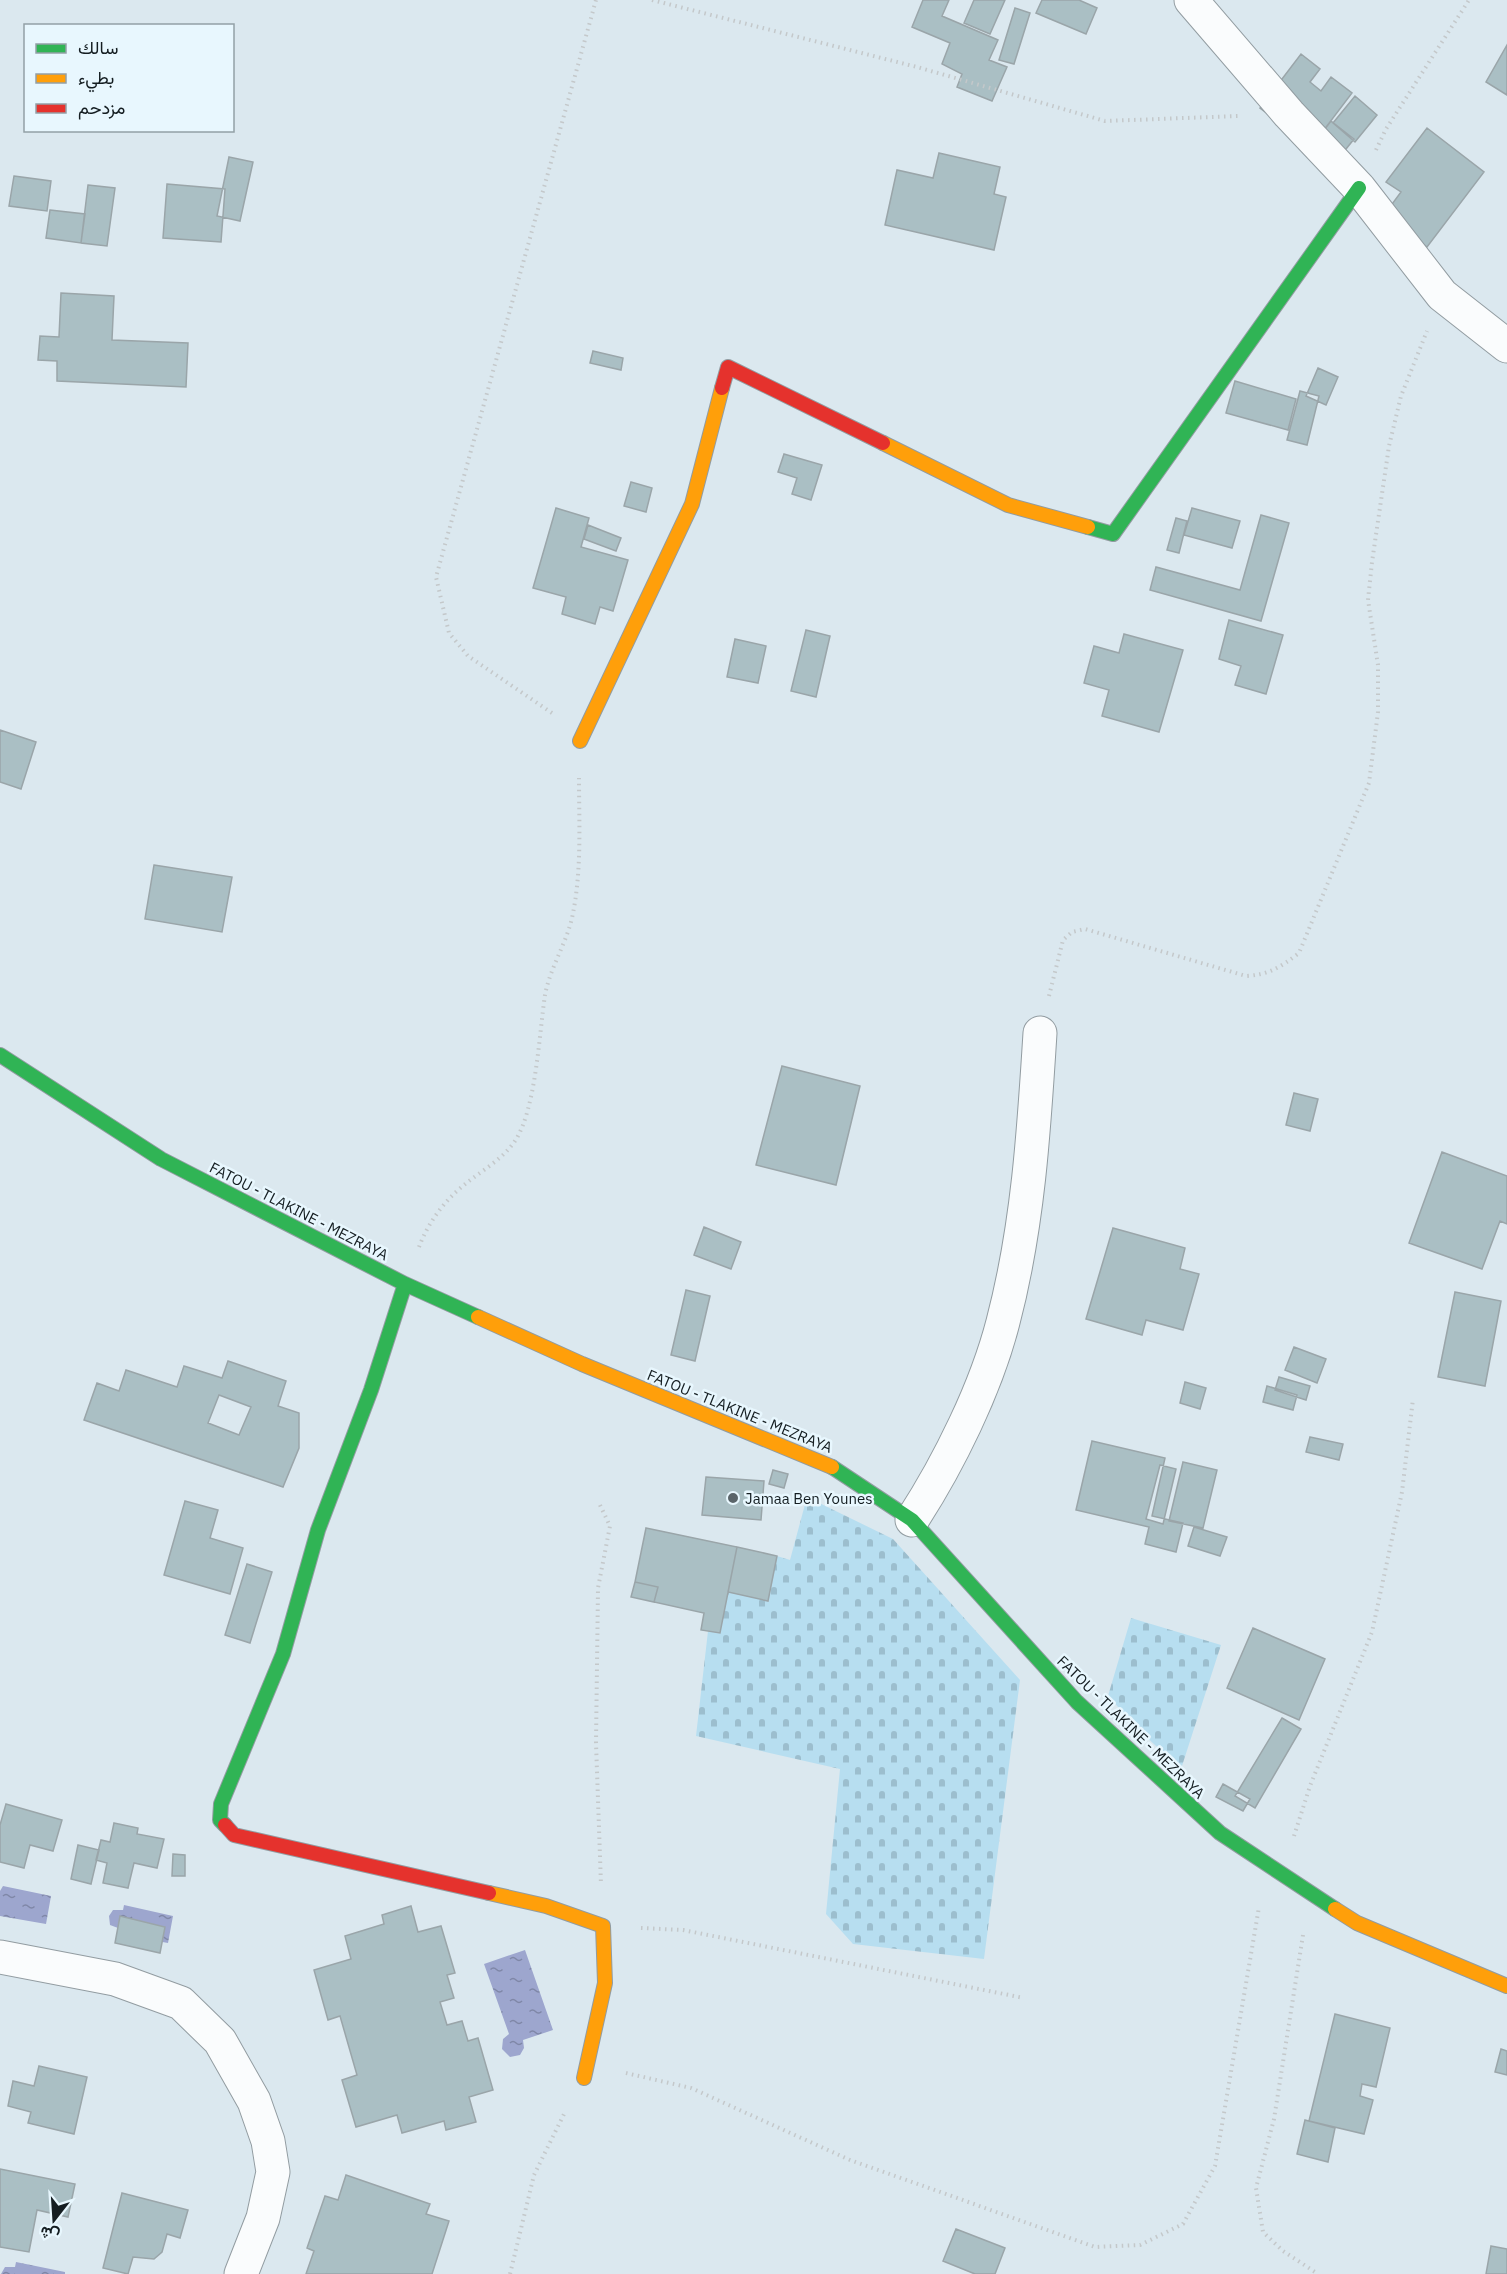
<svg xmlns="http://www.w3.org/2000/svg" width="1507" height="2274" font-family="'IBM Plex Sans',Vazirmatn,sans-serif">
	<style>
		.cemetery { fill: url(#cemetery-stones) }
		.water { fill: url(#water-ripples) }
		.building { fill: #aabfc4; stroke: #9aa5a9; stroke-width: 1.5; fill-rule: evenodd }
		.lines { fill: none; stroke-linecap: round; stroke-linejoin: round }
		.street-casing { stroke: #929ca1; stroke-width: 35 }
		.fast-casing { stroke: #929ca1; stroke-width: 16 }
		.slow-casing { stroke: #929ca1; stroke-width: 16 }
		.jam-casing { stroke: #929ca1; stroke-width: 16 }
		.path { stroke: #c4c8ca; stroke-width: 4; stroke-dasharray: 1.5 4.5; stroke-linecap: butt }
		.street { stroke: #fafcfd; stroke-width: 33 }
		.fast { stroke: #30b455; stroke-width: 14 }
		.slow { stroke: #ff9f0a; stroke-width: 14 }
		.jam { stroke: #e5322d; stroke-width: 14 }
		.poi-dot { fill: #5a6469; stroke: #e8f7fe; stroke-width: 2 }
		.labels { text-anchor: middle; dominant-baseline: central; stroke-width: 5; stroke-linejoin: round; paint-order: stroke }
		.street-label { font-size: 15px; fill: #141d21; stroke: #e8f7fe }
		.poi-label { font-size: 15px; fill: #141d21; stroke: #e8f7fe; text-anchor: start }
	</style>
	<defs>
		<pattern id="cemetery-stones" width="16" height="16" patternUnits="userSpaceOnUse" patternTransform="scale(1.5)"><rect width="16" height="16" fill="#b7def0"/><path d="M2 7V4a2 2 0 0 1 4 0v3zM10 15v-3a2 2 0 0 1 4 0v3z" fill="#9cbece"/></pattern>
		<pattern id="water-ripples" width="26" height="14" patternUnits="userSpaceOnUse" patternTransform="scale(1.5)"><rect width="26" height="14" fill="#9da6ce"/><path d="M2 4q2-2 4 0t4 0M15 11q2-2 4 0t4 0" fill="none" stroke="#7f87a7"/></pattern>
	</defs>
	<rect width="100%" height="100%" fill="#dbe8ef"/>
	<!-- cemetery -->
	<path class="cemetery" d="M807 1497 893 1539 1020 1680 984 1959 853 1944 826 1914 840 1769 696 1736 708 1631 720 1633 728 1592 768 1600 777 1556 790 1560Z
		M1131 1618 1221 1645 1181 1769 1142 1733 1108 1696Z"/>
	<!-- water -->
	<path class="water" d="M3 1886 51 1896 46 1924 0 1916V1891Z
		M124 1905 173 1916 168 1943 118 1934V1928L110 1925 109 1916 113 1910H123Z
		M525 1950 553 2030 523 2040 524 2048 520 2055 510 2057 502 2049 503 2039 509 2034 484 1964Z
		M16 2262 65 2272V2274H1L5 2267H15Z"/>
	<!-- building -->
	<path class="building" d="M923 0H949L942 16 998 40 989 60 1007 67 992 101 957 87 962 74 942 64 950 43 912 27Z
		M974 0H1005L990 34 964 23Z
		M1042 0H1079L1097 8 1086 34 1036 13Z
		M1015 8 1030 13 1014 64 999 60Z
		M1507 45V95L1486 82Z
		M1301 54 1320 69 1310 82 1321 91 1331 77 1352 93 1311 147 1260 108Z
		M1355 96 1377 115 1355 142 1333 123Z
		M1331 121 1354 139 1334 164 1311 147Z
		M1427 128 1484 172 1427 247 1384 215 1401 192 1386 182Z
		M939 153 1000 167 994 194 1006 197 994 250 885 225 897 170 933 178Z
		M229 157 253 162 240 221 217 216Z
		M14 176 51 181 47 211 9 206Z
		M167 184 225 189 221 242 163 238Z
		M88 185 115 188 107 246 81 243Z
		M50 210 85 214 81 243 46 238Z
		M61 293 114 296 112 340 188 343 186 387 57 381V361L38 360 40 336 59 337Z
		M593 351 623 358 621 370 590 363Z
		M1318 368 1338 377 1326 405 1306 396Z
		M1235 381 1296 399 1288 430 1226 413Z
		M1300 391 1319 396 1307 445 1287 440Z
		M784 454 822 465 811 500 792 494 797 478 778 472Z
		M631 482 652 488 646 512 624 506Z
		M556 508 589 518 581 547 628 560 613 611 600 607 595 624 562 614 566 597 533 588Z
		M1192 508 1240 521 1232 548 1184 535Z
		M1261 515 1289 523 1261 621 1150 590 1156 567 1240 590Z
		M1176 518 1187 521 1179 553 1167 550Z
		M588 525 621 538 616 551 584 539Z
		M1229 620 1283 635 1266 694 1235 685 1241 666 1219 659Z
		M806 630 830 636 816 697 791 691Z
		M1124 634 1183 650 1159 732 1102 716 1109 690 1084 683 1094 646 1119 653Z
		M735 639 766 646 758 683 727 677Z
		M0 730 36 742 21 789 0 782Z
		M154 865 232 877 222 932 145 919Z
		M782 1066 860 1086 836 1185 756 1165Z
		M1294 1093 1318 1099 1310 1131 1286 1125Z
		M1442 1152 1507 1176V1224L1500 1221 1482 1269 1409 1243Z
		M704 1227 741 1242 731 1269 694 1255Z
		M1113 1228 1185 1248 1180 1269 1199 1274 1183 1330 1146 1320 1142 1335 1086 1319Z
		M686 1290 710 1296 695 1361 671 1355Z
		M1455 1292 1501 1301 1485 1386 1438 1377Z
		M1294 1347 1326 1359 1317 1383 1285 1370Z
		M228 1361 286 1381 278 1406 299 1413V1448L283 1487 84 1420 97 1383 119 1391 126 1370 177 1387 184 1366 222 1378ZM219 1395 251 1407 239 1435 208 1423Z
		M1279 1377 1310 1386 1306 1400 1275 1390Z
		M1185 1382 1206 1388 1200 1409 1180 1403Z
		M1267 1386 1297 1395 1293 1410 1263 1402Z
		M1310 1437 1343 1444 1339 1460 1306 1452Z
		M1092 1441 1165 1458 1152 1516 1183 1523 1176 1552 1145 1544 1149 1527 1076 1510Z
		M1183 1462 1217 1470 1203 1528 1169 1521Z
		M1160 1465 1176 1469 1163 1524 1146 1519Z
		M773 1470 788 1474 784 1488 769 1484Z
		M706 1477 764 1481 761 1520 702 1515Z
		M185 1501 218 1510 210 1538 243 1548 230 1594 164 1575Z
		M1194 1527 1227 1537 1220 1556 1188 1546Z
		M646 1528 737 1547 720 1633 701 1630 704 1613 654 1602 658 1587 635 1582Z
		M737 1547 777 1556 768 1601 728 1592Z
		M247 1564 272 1572 250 1643 225 1635Z
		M635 1582 658 1587 654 1602 631 1597Z
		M1253 1628 1325 1659 1299 1720 1227 1688Z
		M1282 1718 1301 1729 1255 1808 1235 1796Z
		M1223 1784 1250 1799 1243 1811 1216 1797Z
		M6 1804 62 1820 53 1851 30 1845 24 1868 0 1862V1825Z
		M114 1823 138 1828 137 1834 164 1839 157 1868 134 1863 128 1888 103 1883 107 1863 96 1860 101 1840 110 1842Z
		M78 1845 99 1850 91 1884 71 1879Z
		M173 1854 185 1855V1876H172Z
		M411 1906 418 1932 441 1926 455 1973 447 1975 454 1998 440 2002 447 2025 462 2021 468 2041 478 2038 493 2090 469 2097 476 2122 446 2130 444 2121 402 2133 397 2115 356 2127 342 2080 357 2075 340 2016 328 2020 314 1970 351 1959 345 1936 384 1924 382 1915Z
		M120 1916 165 1927 160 1953 115 1943Z
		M1335 2014 1390 2028 1376 2087 1362 2084 1360 2096 1373 2100 1364 2134 1309 2121Z
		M1501 2049 1507 2051V2075L1495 2072Z
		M39 2066 87 2077 74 2134 28 2123 31 2112 8 2106 13 2081 34 2086Z
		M1305 2120 1335 2128 1328 2162 1297 2154Z
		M0 2169 75 2184 68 2217 37 2210 29 2252 0 2247Z
		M346 2175 430 2204 426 2214 449 2221 432 2274H306L314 2251 307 2248 325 2196 338 2200Z
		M122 2193 188 2210 180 2238 167 2234 162 2252 154 2259 133 2257 128 2274 103 2268Z
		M956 2229 1005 2248 995 2274H975L943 2261Z
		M1491 2246 1507 2249V2274H1486Z"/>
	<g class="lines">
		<defs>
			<path id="street" d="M1191 0 1289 114 1359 188 1442 295 1507 346
				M912 1520C949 1463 986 1388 1003 1322 1028 1227 1034 1130 1040 1033
				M0 1957 115 1979 181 2003 220 2041 254 2101 268 2141 273 2172 263 2218 241 2274"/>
			<path id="fast" d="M1088 527 1113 534 1359 188
				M0 1055 161 1159 405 1284 478 1317
				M832 1467 912 1520 1077 1702 1220 1833 1335 1909
				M225 1825 220 1820 221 1804 283 1654 318 1530 371 1390 405 1284"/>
			<path id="slow" d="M883 443 1008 505 1088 527
				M580 741 692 504 722 388
				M478 1317 582 1364 832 1467
				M489 1893 546 1906 603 1926 605 1983 584 2078
				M1335 1909 1357 1923 1507 1986"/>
			<path id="jam" d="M722 388 728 367 883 443
				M225 1825 234 1835 489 1893"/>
		</defs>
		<!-- street casing -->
		<use href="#street" class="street-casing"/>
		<!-- fast casing -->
		<use href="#fast" class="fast-casing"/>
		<!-- slow casing -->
		<use href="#slow" class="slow-casing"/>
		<!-- jam casing -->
		<use href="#jam" class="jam-casing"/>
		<!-- path -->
		<path class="path" d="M652 0 917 67 1105 121 1238 116
			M1376 150 1386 129 1469 0
			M552 713 468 656 449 633 436 577 596 0
			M1049 996 1063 940 1072 932 1085 929 1246 976C1268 975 1281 967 1299 953L1369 783 1378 712V665L1368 600 1372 562 1389 446 1401 396 1427 331
			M419 1247C428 1223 444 1201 464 1185 481 1171 502 1160 515 1141 536 1109 539 1035 545 995 550 968 566 944 572 918 582 872 579 824 579 778
			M600 1505 610 1526 598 1588 596 1743 601 1885
			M1294 1836 1310 1786 1372 1632 1402 1492 1413 1399
			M641 1928 683 1930 1024 1998
			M1303 1935 1274 2119 1256 2188 1263 2232 1283 2251 1318 2274
			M626 2073 691 2088 850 2160 1095 2247 1140 2245 1183 2224 1215 2166 1259 1907
			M510 2274 534 2175 565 2112"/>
		<!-- street -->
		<use href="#street" class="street"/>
		<!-- fast -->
		<use href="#fast" class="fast"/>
		<!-- slow -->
		<use href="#slow" class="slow"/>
		<!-- jam -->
		<use href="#jam" class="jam"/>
	</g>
	<!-- markers -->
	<circle class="poi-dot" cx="733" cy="1498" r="6"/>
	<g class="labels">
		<!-- street labels -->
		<g class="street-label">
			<text transform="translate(299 1211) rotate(27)">FATOU - TLAKINE - MEZRAYA</text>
			<text transform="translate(740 1411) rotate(22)">FATOU - TLAKINE - MEZRAYA</text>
			<text transform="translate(1131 1727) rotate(44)">FATOU - TLAKINE - MEZRAYA</text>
		</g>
		<!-- poi labels -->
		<g class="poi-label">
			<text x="745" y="1498">Jamaa Ben Younes</text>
		</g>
	</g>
	<!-- legend -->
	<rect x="24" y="24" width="210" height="108" fill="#e8f7fe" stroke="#93a0a6" stroke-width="1.5"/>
	<rect x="36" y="44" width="30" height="9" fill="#30b455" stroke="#93a0a6" stroke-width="1.5"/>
	<text x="78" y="54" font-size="18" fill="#141d21">سالك</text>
	<rect x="36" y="74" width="30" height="9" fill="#ff9f0a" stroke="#93a0a6" stroke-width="1.5"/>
	<text x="78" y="84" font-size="18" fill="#141d21">بطيء</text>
	<rect x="36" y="104" width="30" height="9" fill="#e5322d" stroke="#93a0a6" stroke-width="1.5"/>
	<text x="78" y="114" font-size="18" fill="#141d21">مزدحم</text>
	<!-- north arrow -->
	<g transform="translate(54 2220) rotate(197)" stroke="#e8f7fe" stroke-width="4.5" paint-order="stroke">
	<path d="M0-4.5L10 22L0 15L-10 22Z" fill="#141d21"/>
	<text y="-9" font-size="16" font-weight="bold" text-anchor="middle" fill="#141d21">ش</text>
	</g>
</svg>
